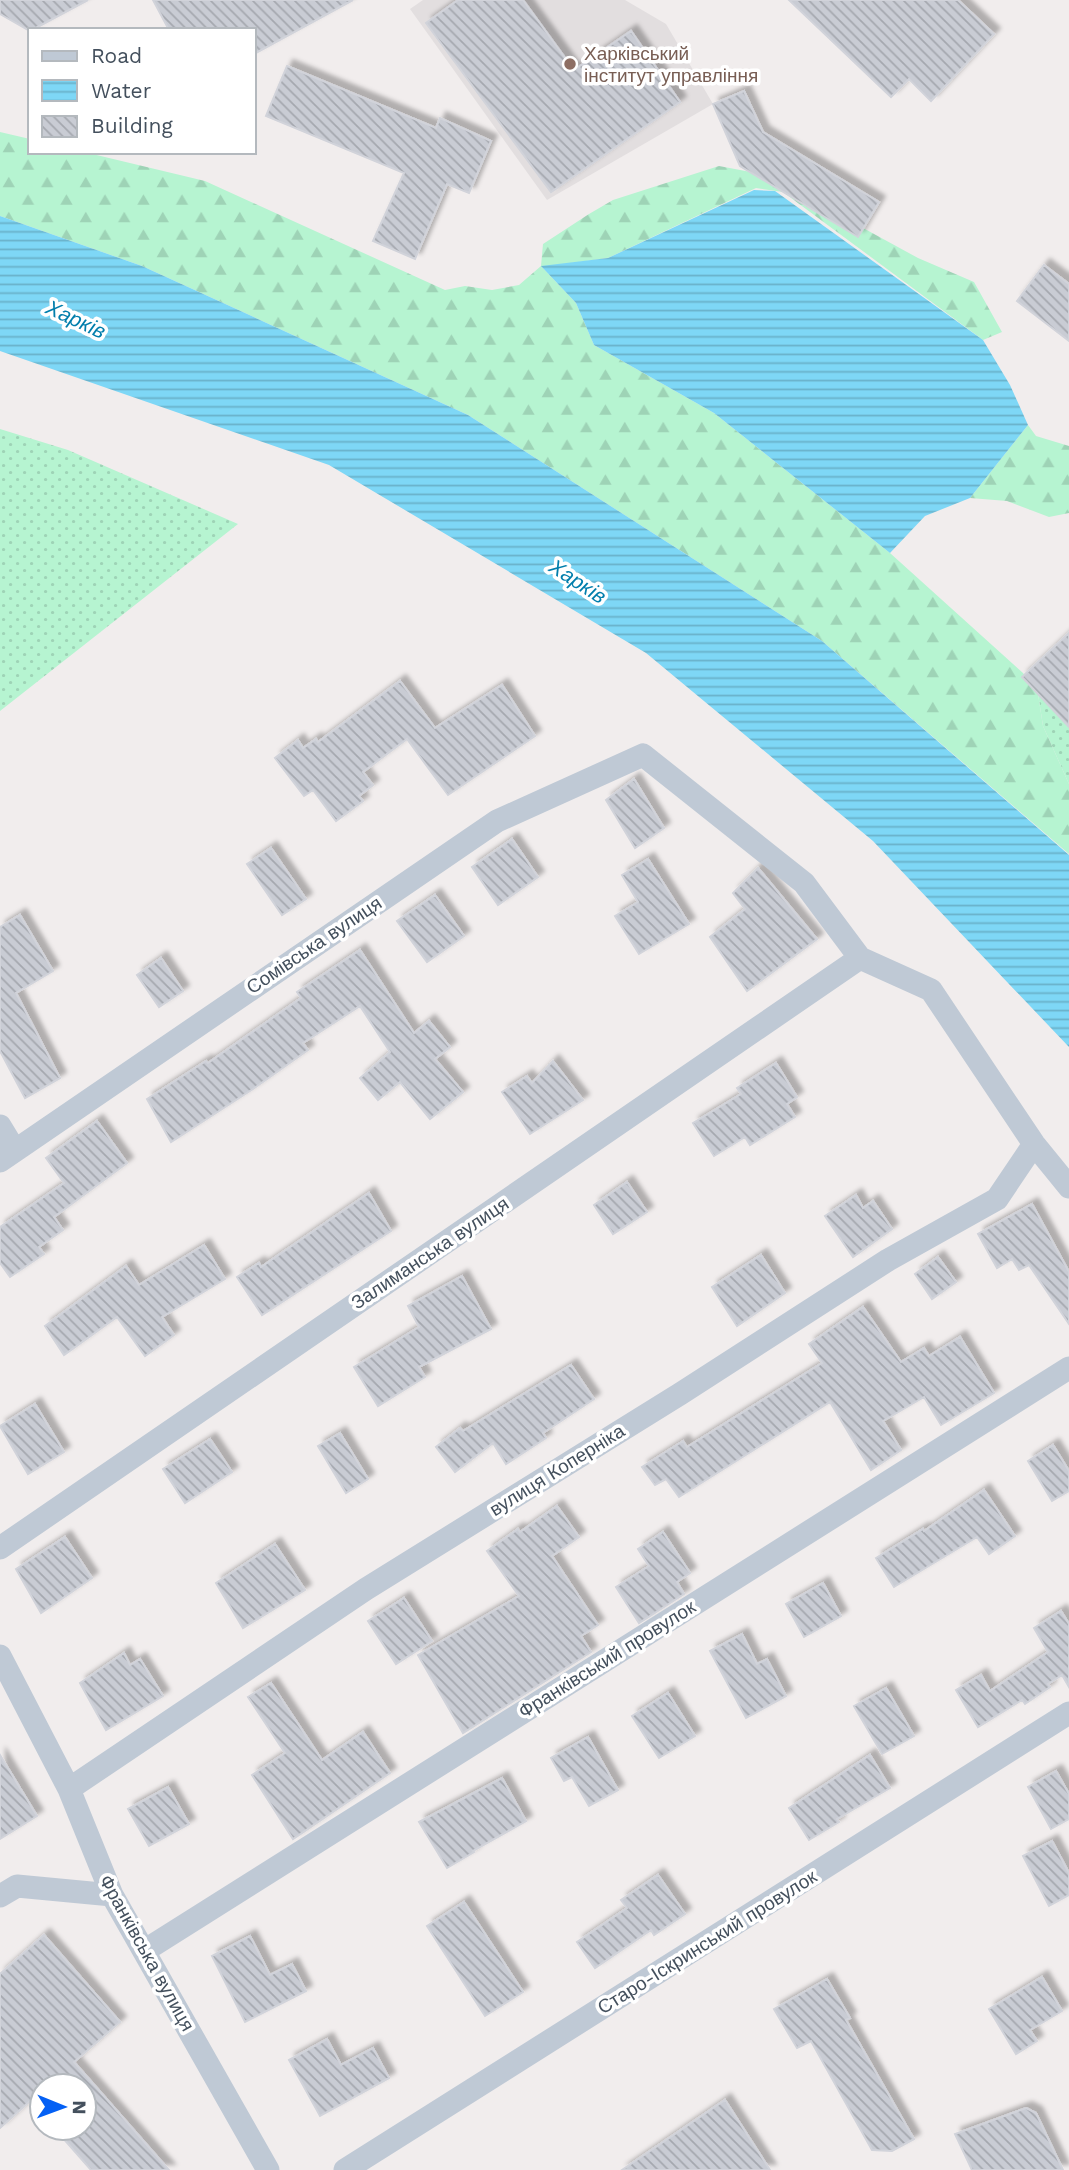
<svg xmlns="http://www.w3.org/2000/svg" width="1069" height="2170" font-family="'Work Sans',sans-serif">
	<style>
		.education { fill: #e2dedf }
		.grass { fill: url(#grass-dots) }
		.forest { fill: url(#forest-firs) }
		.water { fill: url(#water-rules) }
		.building { fill: url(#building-back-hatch); stroke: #d1d3da; stroke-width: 2; filter: url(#shadow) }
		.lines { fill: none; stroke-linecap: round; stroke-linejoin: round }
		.street { stroke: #bfc9d5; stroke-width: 23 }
		.education-dot { fill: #8d6e63; stroke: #fff; stroke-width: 2.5 }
		.labels { text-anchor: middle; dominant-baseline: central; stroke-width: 7; stroke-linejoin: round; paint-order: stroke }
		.education-label { font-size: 19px; fill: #785e54; stroke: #fff; text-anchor: start }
		.street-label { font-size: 19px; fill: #44505d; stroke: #fff }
		.water-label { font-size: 21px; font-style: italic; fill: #017eac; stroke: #fff }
	</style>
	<defs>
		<pattern id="grass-dots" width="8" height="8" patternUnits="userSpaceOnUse" patternTransform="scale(1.75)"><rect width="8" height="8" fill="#b6f4d1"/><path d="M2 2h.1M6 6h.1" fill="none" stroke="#9ed3b6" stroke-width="1.8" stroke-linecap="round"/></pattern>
		<pattern id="forest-firs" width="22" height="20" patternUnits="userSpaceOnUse" patternTransform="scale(1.75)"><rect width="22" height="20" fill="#b6f4d1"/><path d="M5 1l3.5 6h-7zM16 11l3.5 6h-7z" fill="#9ed3b6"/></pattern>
		<pattern id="water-rules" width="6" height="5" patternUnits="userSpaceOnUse" patternTransform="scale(1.75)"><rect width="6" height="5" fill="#7ed7f6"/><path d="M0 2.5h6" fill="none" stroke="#69b1ca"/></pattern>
		<pattern id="building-back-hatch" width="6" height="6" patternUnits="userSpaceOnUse" patternTransform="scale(1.75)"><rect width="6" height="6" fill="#c9ccd4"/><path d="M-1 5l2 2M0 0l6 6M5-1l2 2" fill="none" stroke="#a5a8af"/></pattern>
		<filter id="shadow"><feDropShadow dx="6" dy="-6" stdDeviation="2" flood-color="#0004"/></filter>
	</defs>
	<rect width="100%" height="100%" fill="#f1eded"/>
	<!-- education -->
	<path class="education" d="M423 0H625L666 24 713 104 547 200 410 9Z"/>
	<!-- grass -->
	<path class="grass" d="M0 429 68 450 238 524 0 711Z
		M1038 694 1069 726V784L1043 726Z"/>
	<!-- forest -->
	<path class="forest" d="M0 132 30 139V152H84L205 181 445 290 465 286 492 290 519 285 541 266 543 244 589 214 613 200 719 166 766 175 918 258 974 282 1002 332 983 340 783 192 756 188 608 258 542 267 576 303 594 345 714 413 890 553 1023 673 1038 694 1043 726 1069 784V854L822 641 468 415 142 266 0 216Z
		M1028 425 1036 436 1069 446V513L1049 517 1007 501 970 498Z"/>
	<!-- water -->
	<path class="water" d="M754 190 775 191 983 340 1010 385 1028 425 970 498 925 516 890 553 714 413 594 345 576 303 541 266 608 258Z
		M0 216 142 266 468 415 822 641 1069 855V1047L873 841 646 653 329 465 0 351Z"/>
	<!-- building -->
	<path class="building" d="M0 0H88L30 31 0 14Z
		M153 0H353L254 54V30H169Z
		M458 0H523L574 70 631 31 680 102 551 192 426 23Z
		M789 0H958L994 34 931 101 909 79 891 97Z
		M287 66 436 128 440 118 491 141 469 193 447 184 415 259 373 241 404 173 266 116Z
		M744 91 763 132 879 202 858 237 740 166 713 104Z
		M1044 265 1069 284V341L1017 301Z
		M1069 633V727L1022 677Z
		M400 681 435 728 502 685 535 736 448 795 407 739 363 772 373 785 359 796 363 801 336 821 313 790 304 796 275 758 298 740 303 748 316 739 318 742Z
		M634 779 664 828 635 848 606 800Z
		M512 839 538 877 498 905 472 867Z
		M271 848 306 899 282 915 247 864Z
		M648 859 689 924 639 954 615 916 638 902 622 875Z
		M758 868 817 939 747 991 710 937 745 909 733 893Z
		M435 895 464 936 427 962 397 921Z
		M20 915 53 971 16 993 60 1078 25 1098 0 1051V927Z
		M360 950 414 1033 429 1021 450 1047 435 1059 463 1092 430 1119 400 1082 378 1100 360 1078 390 1052 360 1006 303 1043 308 1050 253 1089 171 1142 147 1099 206 1061 208 1063 301 998 297 992Z
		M161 958 183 991 159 1007 137 975Z
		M553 1061 583 1100 530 1134 502 1092 527 1076 532 1083Z
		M776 1063 797 1097 787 1104 795 1117 750 1145 745 1137 714 1156 693 1123 741 1094 737 1088Z
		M97 1121 127 1163 54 1217 63 1230 39 1247 44 1254 10 1277 0 1263V1227L64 1183 46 1158Z
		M627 1182 647 1212 613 1234 594 1205Z
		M369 1193 391 1231 262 1315 237 1277 259 1263 261 1267Z
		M856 1195 863 1208 873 1201 892 1229 853 1257 825 1216Z
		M1032 1204 1069 1272V1324L1029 1265 1019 1270 1012 1259 997 1268 978 1234Z
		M204 1245 225 1279 162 1317 174 1335 145 1356 117 1317 64 1355 45 1326 126 1266 139 1285Z
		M761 1255 785 1293 737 1326 712 1287Z
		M938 1257 956 1282 932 1299 915 1274Z
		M462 1276 491 1329 419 1367 425 1377 378 1406 354 1367 419 1327 408 1306Z
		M863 1307 901 1362 924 1348 929 1356 960 1337 994 1393 941 1425 924 1397 883 1421 901 1450 871 1470 830 1402 679 1497 666 1479 655 1485 642 1467 683 1441 687 1447 822 1363 809 1344Z
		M571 1365 594 1399 543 1433 546 1438 506 1464 493 1443 455 1472 436 1447 460 1428 463 1431Z
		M35 1404 64 1452 28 1474 0 1426Z
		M340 1433 368 1479 346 1493 318 1446Z
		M210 1439 232 1472 185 1503 163 1469Z
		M1053 1445 1069 1471V1491L1052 1501 1028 1461Z
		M984 1490 1015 1536 989 1554 977 1537 894 1587 876 1558 923 1529 924 1531Z
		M557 1506 579 1537 552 1556 598 1625 581 1636 591 1652 463 1733 418 1655 519 1596 487 1551 518 1529 520 1532Z
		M663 1532 690 1573 677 1582 684 1594 639 1623 616 1587 649 1566 638 1549Z
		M65 1537 92 1578 41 1613 16 1569Z
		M275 1544 305 1590 243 1628 216 1583Z
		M823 1583 841 1616 804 1637 786 1604Z
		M404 1598 432 1641 396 1664 368 1621Z
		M1061 1611 1069 1624V1687L1062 1675 1048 1684 1050 1687 1025 1704 1022 1700 978 1727 956 1690 981 1675 990 1691 1048 1652 1034 1628Z
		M742 1634 757 1664 767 1659 786 1696 746 1718 710 1651Z
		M124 1653 130 1665 140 1659 163 1696 106 1730 80 1683Z
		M271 1683 322 1760 363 1732 390 1773 293 1839 252 1775 285 1753 248 1697Z
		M886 1688 914 1736 882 1754 854 1706Z
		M668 1693 695 1736 659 1758 632 1716Z
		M588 1737 618 1790 589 1806 572 1777 564 1781 551 1758Z
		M0 1755 37 1816 0 1839Z
		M870 1755 890 1788 837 1819 839 1822 809 1840 789 1808Z
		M1056 1771 1069 1794V1819L1051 1829 1028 1787Z
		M502 1778 526 1821 473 1851 474 1852 447 1868 419 1822Z
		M168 1787 189 1824 149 1846 128 1809Z
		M1052 1841 1069 1873V1895L1049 1906 1023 1856Z
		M658 1875 685 1914 654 1935 651 1930 595 1968 577 1942 627 1908 621 1900Z
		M464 1902 523 1992 485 2016 427 1926Z
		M44 1935 120 2022 74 2062 169 2170H91L54 2128H84V2086H42V2114L30 2101 0 2128V1974Z
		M250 1936 270 1975 292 1964 306 1991 245 2022 212 1956Z
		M1042 1977 1062 2011 1030 2030 1037 2041 1016 2054 989 2009Z
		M827 1979 850 2018 846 2020 914 2139 892 2151 872 2150 811 2041 797 2048 774 2009Z
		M327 2039 341 2065 373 2048 389 2078 320 2116 289 2060Z
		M725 2100 770 2170H622Z
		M1026 2108 1036 2113 1063 2170H972L955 2134Z"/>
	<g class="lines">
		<!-- street -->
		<path class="street" d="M0 1126 14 1149
			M0 1161 497 821 643 755 804 883 860 958 931 990 1034 1144 1069 1187
			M0 1548 860 958
			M0 1656 69 1789 112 1895 268 2170
			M69 1789 366 1589 680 1394 888 1260 997 1199 1034 1144
			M0 1896 17 1886 112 1895
			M144 1951 1069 1368
			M345 2170 1069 1713"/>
	</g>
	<!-- markers -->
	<circle class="education-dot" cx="570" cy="64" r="7"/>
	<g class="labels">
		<!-- education labels -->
		<g class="education-label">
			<text x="584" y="53">Харківський<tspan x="584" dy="22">інститут управління</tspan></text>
		</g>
		<!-- street labels -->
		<g class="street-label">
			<text transform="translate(314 945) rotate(-34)">Сомівська вулиця</text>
			<text transform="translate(430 1253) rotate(-34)">Залиманська вулиця</text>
			<text transform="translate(557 1470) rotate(-32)">вулиця Коперніка</text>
			<text transform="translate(607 1659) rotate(-32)">Франківський провулок</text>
			<text transform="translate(707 1942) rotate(-32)">Старо-Іскринський провулок</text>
			<text transform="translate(147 1953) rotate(61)">Франківська вулиця</text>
		</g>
		<!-- water labels -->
		<g class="water-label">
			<text transform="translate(76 319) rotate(25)">Харків</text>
			<text transform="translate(578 581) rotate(33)">Харків</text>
		</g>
	</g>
	<!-- legend -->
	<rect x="28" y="28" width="228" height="126" fill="#ffffff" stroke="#b4b9be" stroke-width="2"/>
	<rect x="42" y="51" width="35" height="10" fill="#bfc9d5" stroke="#b4b9be" stroke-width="2"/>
	<text x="91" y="63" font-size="21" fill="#44505d">Road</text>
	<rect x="42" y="80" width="35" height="21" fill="url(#water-rules)" stroke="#b4b9be" stroke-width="2"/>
	<text x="91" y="98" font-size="21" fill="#44505d">Water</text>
	<rect x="42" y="116" width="35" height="21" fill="url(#building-back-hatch)" stroke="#b4b9be" stroke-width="2"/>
	<text x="91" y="133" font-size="21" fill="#44505d">Building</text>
	<!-- north arrow -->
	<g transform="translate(63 2107) rotate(91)"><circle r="33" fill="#ffffff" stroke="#b4b9be" stroke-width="2"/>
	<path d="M0-5L12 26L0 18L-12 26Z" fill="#0460f4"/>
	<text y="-10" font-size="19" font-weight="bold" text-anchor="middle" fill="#44505d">N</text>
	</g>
</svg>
